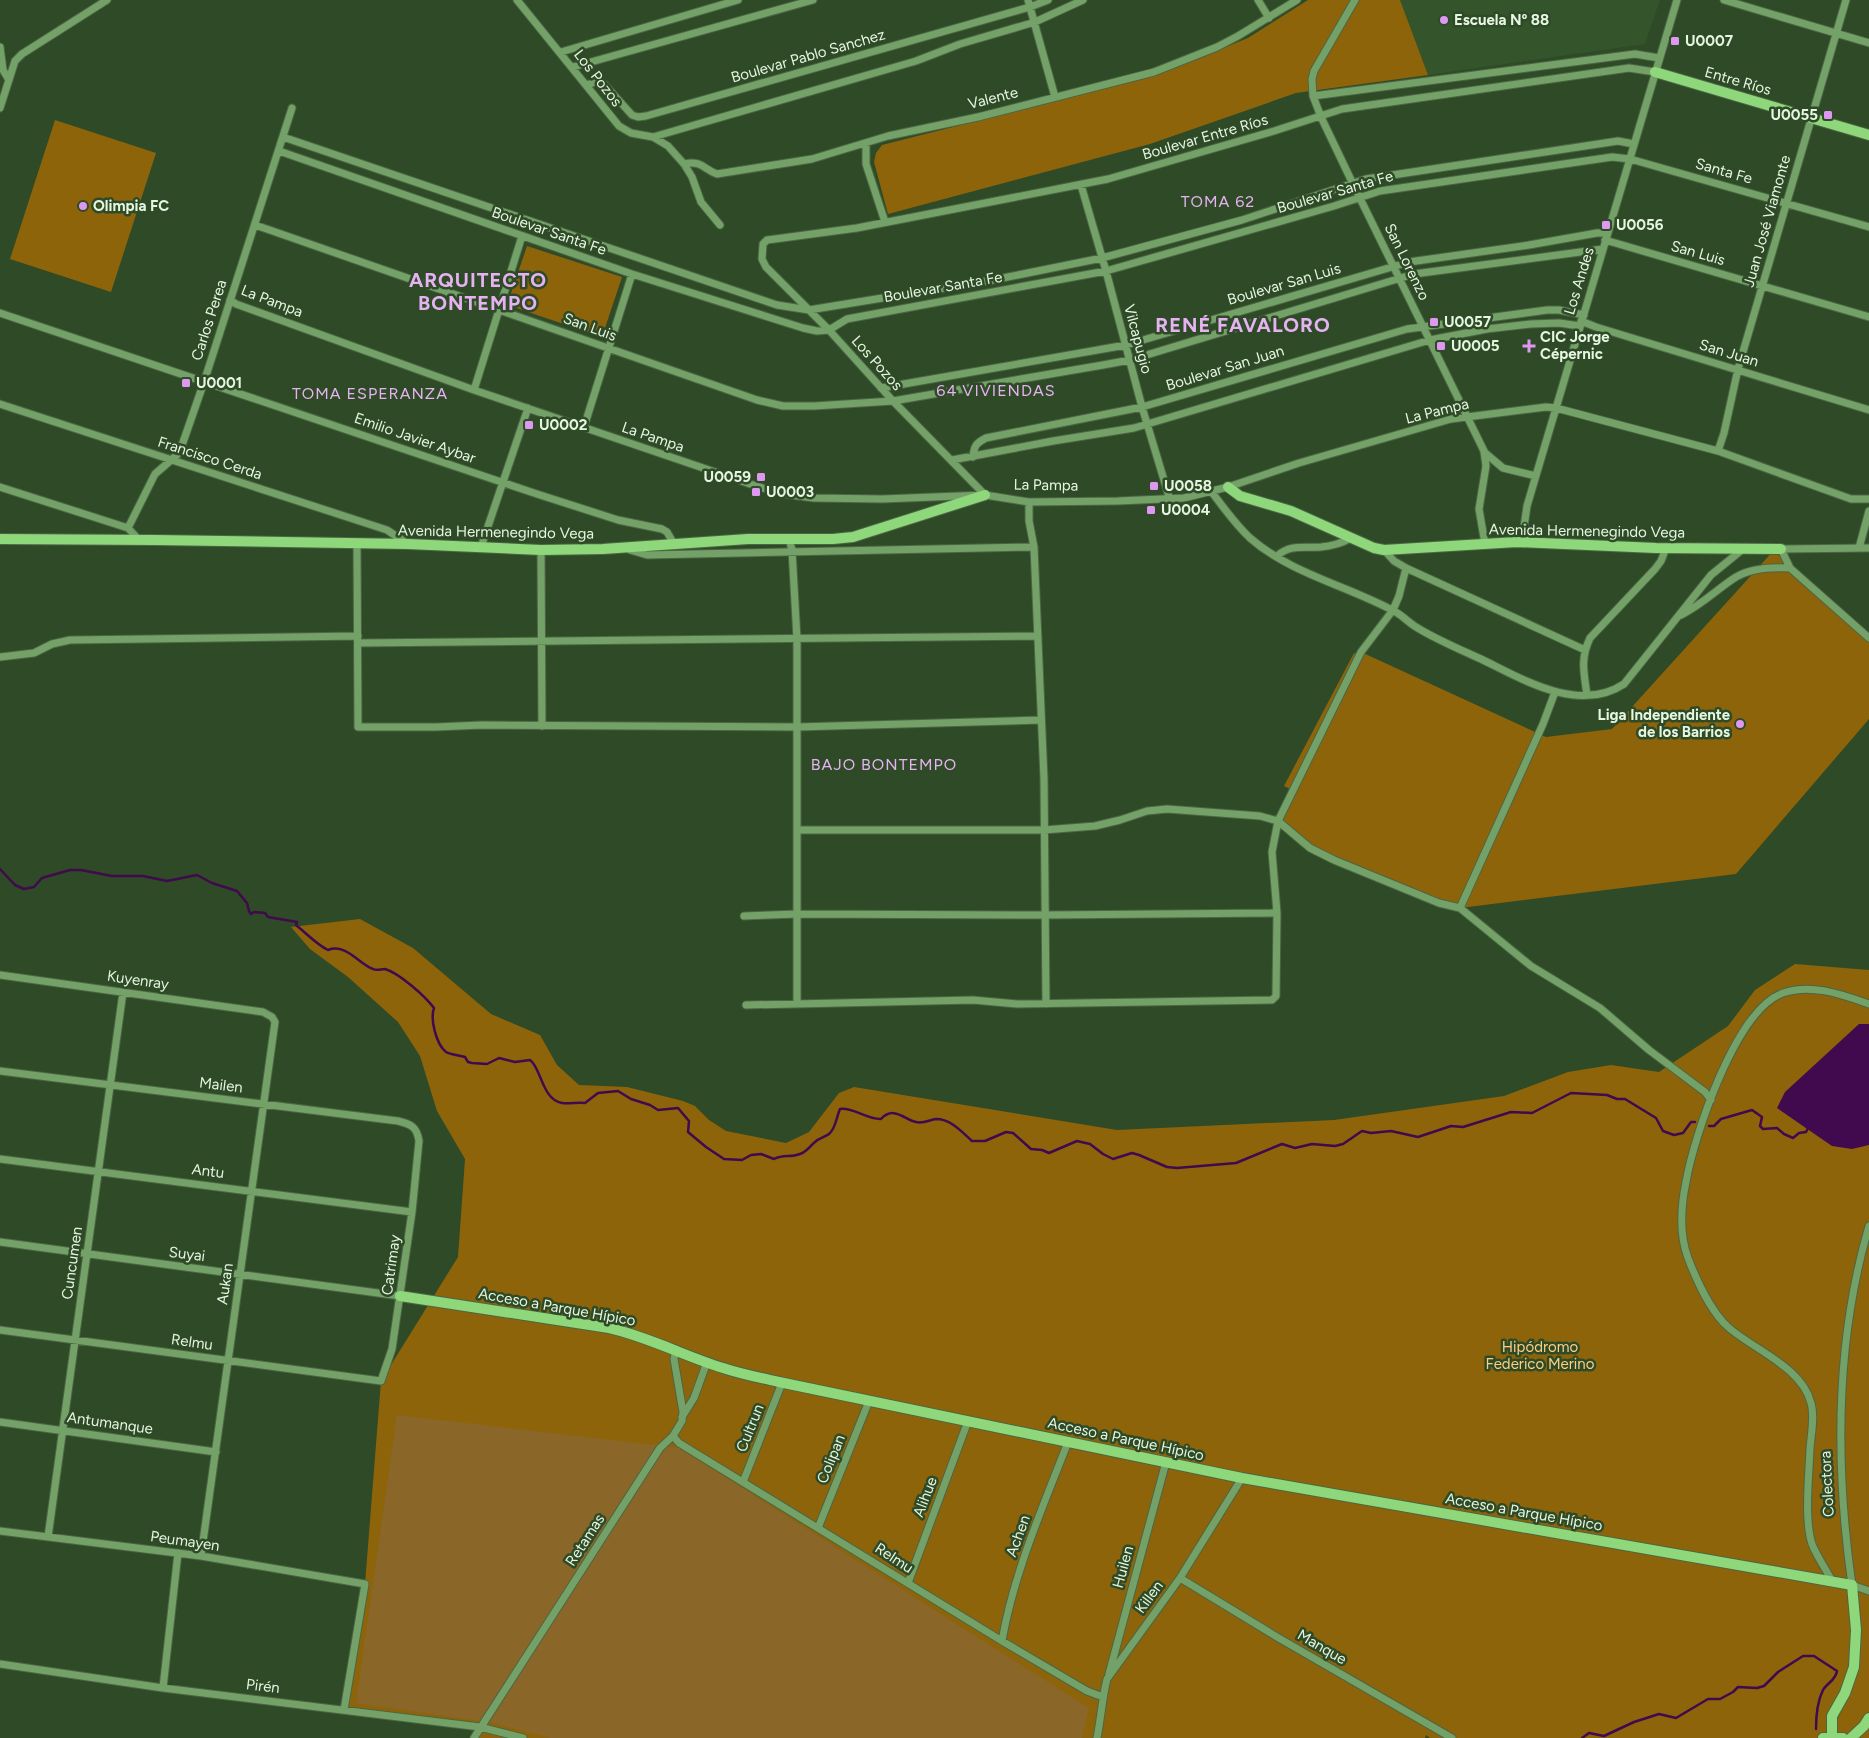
<svg xmlns="http://www.w3.org/2000/svg" width="1869" height="1738" font-family="Figtree,sans-serif">
	<style>
		.built { fill: #34552b }
		.green { fill: #8e640b }
		.forest { fill: #8a6728 }
		.water { fill: #41094e }
		.lines { fill: none; stroke-linecap: round; stroke-linejoin: round }
		.stream { stroke: #41094e; stroke-width: 2.5 }
		.street-casing { stroke: #4b6644; stroke-width: 9 }
		.secondary-casing { stroke: #4b6644; stroke-width: 12 }
		.street { stroke: #74a168; stroke-width: 7 }
		.secondary { stroke: #8ed77a; stroke-width: 10 }
		.poi-dot { fill: #df98f1; stroke: #2e4a26; stroke-width: 2 }
		.labels { text-anchor: middle; dominant-baseline: central; stroke-width: 5; stroke-linejoin: round; paint-order: stroke }
		.poi-label { font-size: 15px; font-weight: bold; fill: #e5f6e1; stroke: #2e4a26; text-anchor: start }
		.street-label { font-size: 15px; fill: #e5f6e1; stroke: #2e4a26 }
		.park-label { font-size: 15px; fill: #fecf82; stroke: #2e4a26 }
		.neighbourhood-label { font-size: 16px; letter-spacing: 1px; fill: #e5b3f1; stroke: #2e4a26 }
		.district-label { font-size: 20px; font-weight: bold; letter-spacing: 1px; fill: #e5b3f1; stroke: #2e4a26 }
	</style>
	<rect width="100%" height="100%" fill="#2e4a26"/>
	<!-- built -->
	<path class="built" d="M1400 0H1660L1645 44 1428 75Z"/>
	<!-- green -->
	<path class="green" d="M1308 0H1400L1428 75 1296 93 1150 144 888 214 874 162 876 153 882 145 1151 77 1248 38Z
		M55 120 156 153 111 292 10 259Z
		M527 246 622 277 602 337 507 305Z
		M1775 549 1869 638V719L1736 874 1460 908 1453 907 1310 848 1278 821 1292 790 1284 786 1354 653 1359 656 1361 652 1546 737 1612 729Z
		M360 919 413 948 491 1014 540 1035 557 1065 579 1085 627 1087 683 1101 695 1106 709 1120 726 1131 786 1143 809 1132 839 1093 854 1087 1117 1130 1334 1120 1504 1096 1568 1072 1611 1065 1659 1072 1728 1026 1755 990 1795 964 1869 970V1738H1430L1426 1735 1425 1738H474L480 1728 344 1710 365 1584 381 1381 458 1257 465 1159 437 1111 420 1056 398 1022 348 977 310 949 291 927Z"/>
	<!-- forest -->
	<path class="forest" d="M397 1415 679 1448 1089 1708 1082 1738H551L494 1723 356 1703Z"/>
	<!-- water -->
	<path class="water" d="M1859 1024H1869V1145L1852 1149 1832 1146 1777 1108 1785 1092Z"/>
	<g class="lines">
		<!-- stream -->
		<path class="stream" d="M0 869 15 885 24 889 34 887 42 878 70 870H81L112 876H143L167 881 197 875 212 883 237 891 247 903 249 911 251 914 254 912 265 913 268 917 297 922 296 925C306 933 316 944 328 950 346 943 359 964 373 969 377 971 381 969 385 969 399 973 425 996 434 1008 430 1019 436 1044 446 1052 451 1055 459 1055 465 1057L468 1062 472 1063 487 1064 499 1058 515 1062 530 1060C541 1067 542 1100 562 1103 569 1104 578 1102 585 1103L598 1093 618 1091 631 1099 650 1105 658 1110 678 1108 689 1121 688 1132 706 1147 724 1159 742 1160 751 1155 761 1154 774 1159C784 1154 790 1158 800 1154 807 1152 810 1146 815 1142 819 1138 825 1137 829 1134 836 1128 836 1118 840 1109 853 1107 868 1120 881 1119 894 1105 905 1120 916 1122 923 1124 929 1120 936 1119 951 1119 962 1132 972 1141H985L1006 1132 1013 1133 1031 1149 1042 1150 1049 1153 1077 1141 1090 1144 1103 1154 1113 1159 1132 1153 1139 1155 1167 1167 1177 1168 1236 1163 1282 1144 1295 1148 1312 1144 1335 1146 1343 1144 1362 1131 1371 1133 1391 1131 1418 1137 1451 1126 1463 1127 1511 1112 1532 1113 1571 1093 1607 1095 1617 1099H1625L1656 1118 1663 1131 1674 1135 1683 1133 1691 1122H1695
			M1709 1126H1714L1721 1119 1752 1110 1762 1117 1760 1126 1763 1129 1777 1128 1784 1134 1793 1138 1799 1133 1806 1132 1808 1128
			M1582 1738 1589 1733 1604 1736 1634 1722 1659 1714 1676 1718 1708 1699H1720L1733 1692 1738 1687 1757 1688 1764 1686 1778 1672 1803 1656H1814L1837 1671C1836 1680 1827 1683 1823 1690 1817 1702 1816 1716 1816 1729"/>
		<defs>
			<path id="street" d="M517 0 619 126 631 133 653 137 668 146 684 164 692 177 701 202 720 225
				M1028 0 1055 97
				M1258 0 1269 18
				M1355 0 1314 71 1312 79 1313 96 1321 117 1353 184 1484 451 1486 466 1479 509 1485 544
				M1724 0 1869 43
				M0 47 3 70 9 80
				M561 52 738 0
				M573 67 813 0
				M587 85 595 82 604 84 632 115 638 117 646 116 1030 7 1048 0
				M1313 96 1635 54 1659 58
				M0 108 15 61 22 54 107 0
				M283 137 777 305 809 310 993 280 1102 258 1242 220 1366 179 1618 141 1634 144
				M653 137 916 61 960 44 1035 22 1083 0
				M866 143V164L885 222
				M279 151 632 274 803 328 817 331 829 330 847 319 1106 271 1334 206 1380 191 1612 157 1630 159 1869 227
				M684 164C702 160 703 169 717 174L812 159 888 136 978 117 1154 72 1217 47 1238 36 1297 0
				M1081 185 1106 271 1142 407 1170 500
				M255 225C423 282 590 342 757 400L783 406H814L893 401 1103 365 1130 360 1414 274 1603 249
				M1605 240 1869 317
				M230 300 236 304 474 390 759 487 790 495 814 498 882 499 985 495 1029 502 1118 501 1184 498 1228 487 1299 463 1451 419 1546 407 1556 408 1718 451 1851 499H1869
				M0 313 537 494 618 520 662 529 667 532 674 544
				M1581 321 1596 327 1869 410
				M881 388 1126 345 1409 262 1529 245 1597 233H1607
				M474 390 522 236
				M0 404 387 530 408 544
				M584 427 632 274
				M1718 451 1724 433 1738 369 1846 0
				M1484 452 1503 468 1536 476
				M973 457C974 446 976 443 986 438L1142 407 1407 329 1547 310H1559L1584 315
				M952 460 1053 441 1134 428 1430 340 1487 329 1531 324 1559 323 1580 326
				M0 487 128 528 139 540
				M1211 491C1223 507 1235 524 1250 538 1290 573 1345 585 1392 610 1401 614 1408 622 1416 627 1437 640 1459 649 1481 659 1522 679 1579 714 1624 684L1711 575 1743 549
				M985 495 893 401 829 330 766 267 762 259 763 244 767 240 775 239 857 228 1108 179 1274 131 1342 109 1629 68 1655 72
				M1029 502V521L1034 547 1044 779 1046 1004
				M128 528 155 474 177 455 180 451 204 382 292 108
				M789 539 792 550 797 639V1004
				M1527 542 1524 527 1527 506 1677 0
				M357 544 358 727H436L482 725 797 727 1041 720
				M481 547 528 408
				M1859 548 1869 511
				M1869 548 1781 549 1790 568 1869 638
				M541 550 542 726
				M630 550 647 555 1034 547
				M1384 550 1394 561 1406 568 1585 650
				M1277 556C1290 544 1304 548 1321 547 1332 546 1342 543 1351 538
				M1681 615C1703 604 1717 589 1736 577 1751 568 1773 567 1790 568
				M358 643 1038 636
				M0 657 34 653 52 644 70 640 358 636
				M1587 695C1584 673 1580 659 1590 638L1655 569 1661 561 1666 548
				M797 830H1044L1095 826 1120 820 1147 811 1167 809 1260 816 1278 821 1310 848 1334 860 1439 903 1460 908 1531 966 1600 1008 1649 1050 1705 1092 1711 1100
				M1460 908 1543 724 1555 692
				M744 916 798 914 1046 915 1277 913
				M0 975 263 1012 272 1017 275 1022 201 1556
				M746 1005 973 1000 1017 1004 1272 1000 1276 996 1277 913 1272 852 1278 821 1361 652 1393 610 1399 596 1406 568
				M0 1071 398 1121C411 1124 417 1127 419 1141L412 1212 392 1349 381 1381 0 1330
				M0 1159 412 1212
				M1869 1226C1835 1342 1835 1466 1852 1585L1869 1591
				M0 1242 400 1296
				M682 1417 694 1398 707 1362
				M0 1422 216 1452
				M673 1436 679 1443 1002 1641 1087 1691 1103 1697
				M743 1482 782 1383
				M818 1528 869 1401
				M0 1531 201 1556 365 1584 344 1710
				M48 1537 123 992
				M1180 1578 1277 1637 1452 1738
				M1832 1581C1826 1569 1817 1557 1812 1544 1804 1520 1809 1475 1810 1449 1811 1434 1815 1417 1811 1403 1802 1367 1754 1350 1728 1327 1711 1312 1696 1279 1688 1258 1679 1234 1681 1206 1686 1182 1694 1136 1736 1009 1783 993 1812 983 1843 995 1869 1004
				M908 1583 968 1421
				M1002 1641C1014 1572 1043 1507 1068 1442
				M0 1664 163 1688 480 1727 523 1738
				M1109 1674 1166 1462
				M163 1688 178 1553
				M474 1738 660 1448 673 1436 682 1421 683 1412 674 1359 676 1349
				M1097 1738C1101 1718 1102 1699 1107 1679L1180 1578 1242 1478"/>
			<path id="secondary" d="M1655 72 1869 135
				M1228 487 1240 496 1291 511 1374 548 1384 550 1517 542 1656 548 1781 549
				M0 539 155 540 408 544 541 550 603 549 748 539H833L853 537 985 495
				M400 1296 609 1328C649 1337 684 1356 723 1368 741 1374 761 1378 779 1382L1242 1478 1852 1585 1856 1630 1854 1667 1845 1693 1832 1716V1737
				M1823 1738H1843
				M1851 1738 1864 1726 1869 1718"/>
		</defs>
		<!-- street casing -->
		<use href="#street" class="street-casing"/>
		<!-- secondary casing -->
		<use href="#secondary" class="secondary-casing"/>
		<!-- street -->
		<use href="#street" class="street"/>
		<!-- secondary -->
		<use href="#secondary" class="secondary"/>
	</g>
	<!-- markers -->
	<g class="poi-dot">
		<circle cx="1444" cy="20" r="5"/>
		<rect x="1670" y="36" width="10" height="10" rx="2.5"/>
		<rect x="1823" y="110" width="10" height="10" rx="2.5"/>
		<circle cx="83" cy="206" r="5"/>
		<rect x="1601" y="220" width="10" height="10" rx="2.5"/>
		<rect x="1429" y="317" width="10" height="10" rx="2.5"/>
		<rect x="1436" y="341" width="10" height="10" rx="2.5"/>
		<path d="M1526.5 338.5h5v5h5v5h-5v5h-5v-5h-5v-5h5z"/>
		<rect x="181" y="378" width="10" height="10" rx="2.5"/>
		<rect x="524" y="420" width="10" height="10" rx="2.5"/>
		<rect x="756" y="472" width="10" height="10" rx="2.5"/>
		<rect x="1149" y="481" width="10" height="10" rx="2.5"/>
		<rect x="751" y="487" width="10" height="10" rx="2.5"/>
		<rect x="1146" y="505" width="10" height="10" rx="2.5"/>
		<circle cx="1740" cy="724" r="5"/>
	</g>
	<g class="labels">
		<!-- poi labels -->
		<g class="poi-label">
			<text x="1454" y="20">Escuela Nº 88</text>
			<text x="1685" y="41">U0007</text>
			<text x="1818" y="115" text-anchor="end">U0055</text>
			<text x="93" y="206">Olimpia FC</text>
			<text x="1616" y="225">U0056</text>
			<text x="1444" y="322">U0057</text>
			<text x="1540" y="337">CIC Jorge<tspan x="1540" dy="17">Cépernic</tspan></text>
			<text x="1451" y="346">U0005</text>
			<text x="196" y="383">U0001</text>
			<text x="539" y="425">U0002</text>
			<text x="751" y="477" text-anchor="end">U0059</text>
			<text x="1164" y="486">U0058</text>
			<text x="766" y="492">U0003</text>
			<text x="1161" y="510">U0004</text>
			<text x="1730" y="715" text-anchor="end">Liga Independiente<tspan x="1730" dy="17">de los Barrios</tspan></text>
		</g>
		<!-- street labels -->
		<g class="street-label">
			<text transform="translate(808 56) rotate(-16)">Boulevar Pablo Sanchez</text>
			<text transform="translate(598 78) rotate(52)">Los Pozos</text>
			<text transform="translate(1738 81) rotate(16)">Entre Ríos</text>
			<text transform="translate(993 98) rotate(-14)">Valente</text>
			<text transform="translate(1205 137) rotate(-16)">Boulevar Entre Ríos</text>
			<text transform="translate(1724 171) rotate(16)">Santa Fe</text>
			<text transform="translate(1335 192) rotate(-16)">Boulevar Santa Fe</text>
			<text transform="translate(1767 221) rotate(-74)">Juan José Viamonte</text>
			<text transform="translate(549 231) rotate(19)">Boulevar Santa Fe</text>
			<text transform="translate(1698 253) rotate(16)">San Luis</text>
			<text transform="translate(1407 262) rotate(64)">San Lorenzo</text>
			<text transform="translate(1579 281) rotate(-73)">Los Andes</text>
			<text transform="translate(1284 284) rotate(-16)">Boulevar San Luis</text>
			<text transform="translate(943 287) rotate(-10)">Boulevar Santa Fe</text>
			<text transform="translate(272 301) rotate(21)">La Pampa</text>
			<text transform="translate(209 320) rotate(-72)">Carlos Perea</text>
			<text transform="translate(590 327) rotate(20)">San Luis</text>
			<text transform="translate(1138 339) rotate(75)">Vilcapugio</text>
			<text transform="translate(1729 353) rotate(17)">San Juan</text>
			<text transform="translate(877 363) rotate(48)">Los Pozos</text>
			<text transform="translate(1225 368) rotate(-17)">Boulevar San Juan</text>
			<text transform="translate(1437 411) rotate(-14)">La Pampa</text>
			<text transform="translate(653 437) rotate(19)">La Pampa</text>
			<text transform="translate(415 438) rotate(19)">Emilio Javier Aybar</text>
			<text transform="translate(210 458) rotate(18)">Francisco Cerda</text>
			<text transform="translate(1046 485) rotate(1)">La Pampa</text>
			<text transform="translate(1587 531) rotate(1)">Avenida Hermenegindo Vega</text>
			<text transform="translate(496 532) rotate(1)">Avenida Hermenegindo Vega</text>
			<text transform="translate(138 980) rotate(8)">Kuyenray</text>
			<text transform="translate(221 1085) rotate(7)">Mailen</text>
			<text transform="translate(208 1171) rotate(7)">Antu</text>
			<text transform="translate(187 1254) rotate(7)">Suyai</text>
			<text transform="translate(72 1263) rotate(-82)">Cuncumen</text>
			<text transform="translate(391 1265) rotate(-82)">Catrimay</text>
			<text transform="translate(225 1284) rotate(-82)">Aukan</text>
			<text transform="translate(557 1307) rotate(10)">Acceso a Parque Hípico</text>
			<text transform="translate(192 1342) rotate(8)">Relmu</text>
			<text transform="translate(110 1423) rotate(8)">Antumanque</text>
			<text transform="translate(750 1428) rotate(-68)">Cultrun</text>
			<text transform="translate(1126 1439) rotate(12)">Acceso a Parque Hípico</text>
			<text transform="translate(831 1459) rotate(-68)">Colipan</text>
			<text transform="translate(1827 1484) rotate(-93)">Colectora</text>
			<text transform="translate(925 1497) rotate(-69)">Alihue</text>
			<text transform="translate(1524 1512) rotate(10)">Acceso a Parque Hípico</text>
			<text transform="translate(1018 1536) rotate(-70)">Achen</text>
			<text transform="translate(585 1540) rotate(-57)">Retamas</text>
			<text transform="translate(185 1541) rotate(8)">Peumayen</text>
			<text transform="translate(894 1558) rotate(33)">Relmu</text>
			<text transform="translate(1123 1567) rotate(-75)">Huilen</text>
			<text transform="translate(1149 1597) rotate(-54)">Killen</text>
			<text transform="translate(1322 1647) rotate(30)">Manque</text>
			<text transform="translate(263 1686) rotate(7)">Pirén</text>
		</g>
		<!-- park labels -->
		<g class="park-label">
			<text x="1540" y="1347">Hipódromo<tspan x="1540" dy="17">Federico Merino</tspan></text>
		</g>
		<!-- neighbourhood labels -->
		<g class="neighbourhood-label">
			<text x="1218" y="201">TOMA 62</text>
			<text x="996" y="390">64 VIVIENDAS</text>
			<text x="370" y="393">TOMA ESPERANZA</text>
			<text x="884" y="764">BAJO BONTEMPO</text>
		</g>
		<!-- district labels -->
		<g class="district-label">
			<text x="478" y="280">ARQUITECTO<tspan x="478" dy="23">BONTEMPO</tspan></text>
			<text x="1243" y="325">RENÉ FAVALORO</text>
		</g>
	</g>
</svg>
